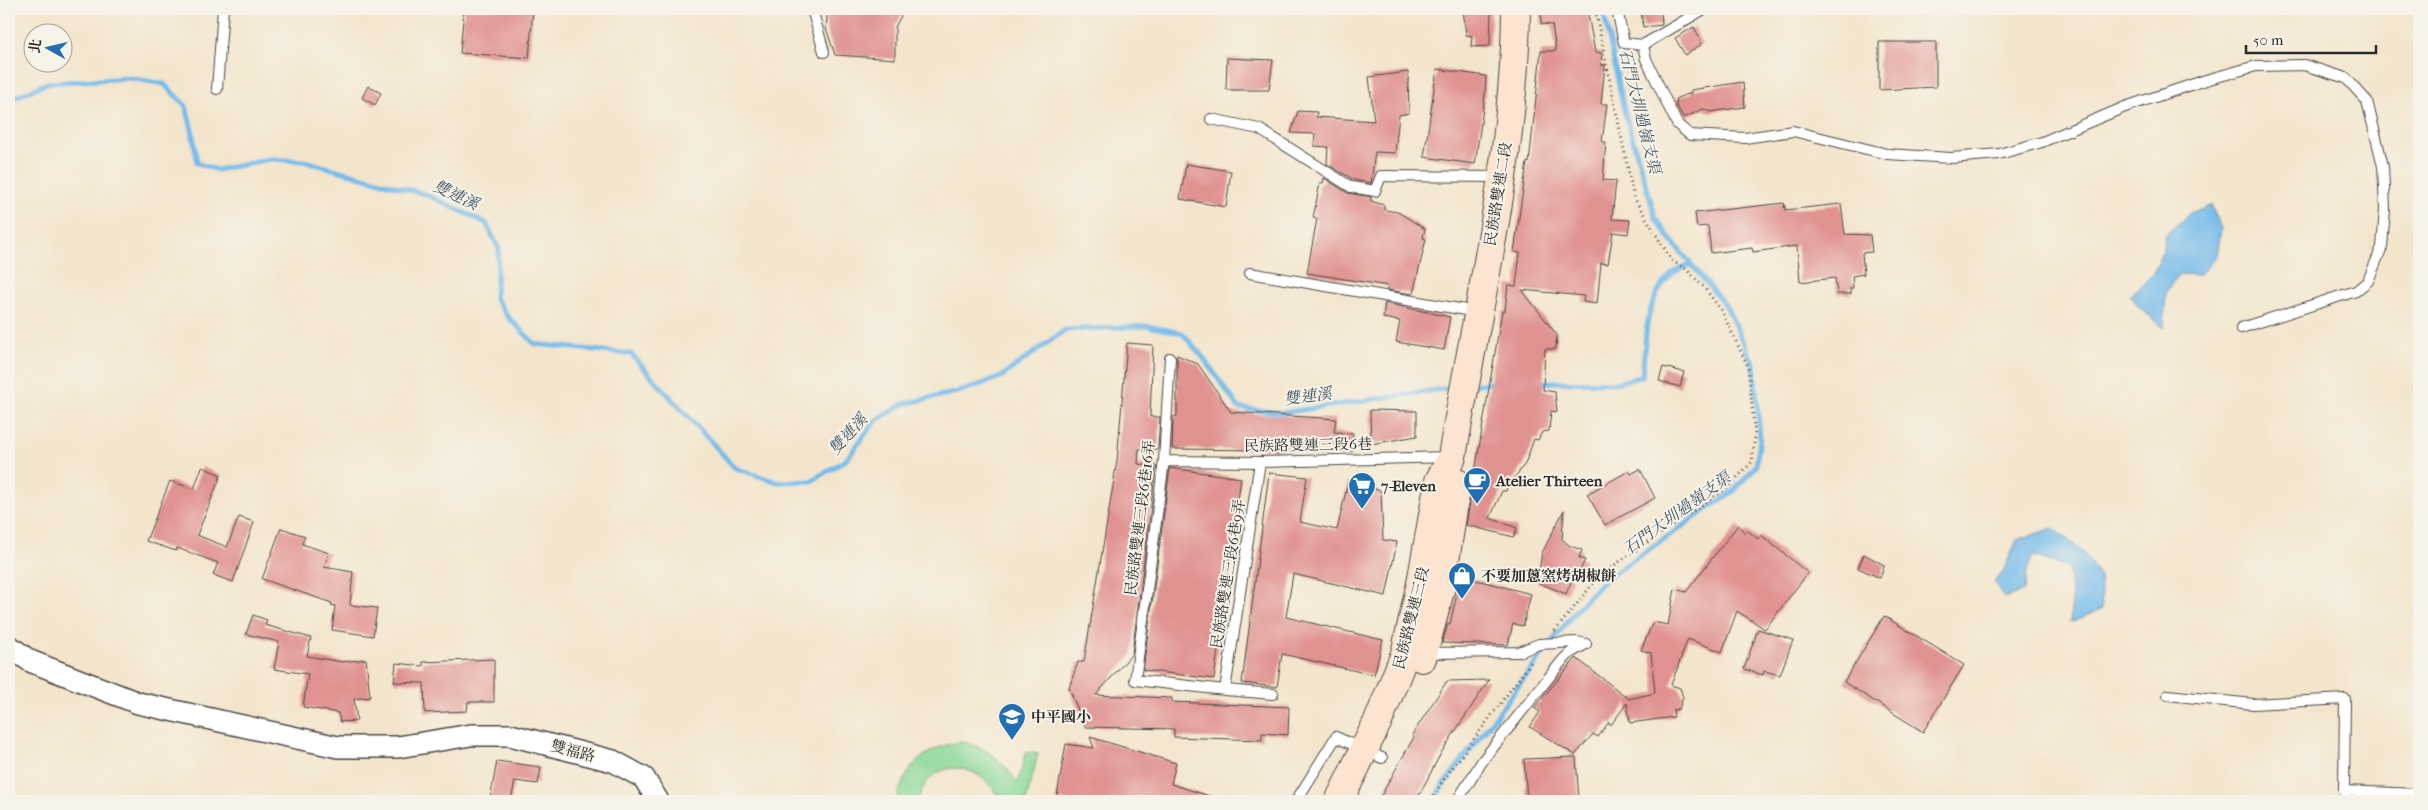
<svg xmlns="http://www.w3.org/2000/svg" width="2428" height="810" font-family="'IM FELL French Canon','Noto Serif TC',serif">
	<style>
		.green { fill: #89d898; stroke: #5a8262 }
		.water { fill: #74bbeb; stroke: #50738b }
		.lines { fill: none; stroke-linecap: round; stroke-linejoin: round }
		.stream { stroke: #74bbeb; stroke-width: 5 }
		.building { fill: #e09290 }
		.service-casing { stroke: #494743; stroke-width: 12 }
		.minor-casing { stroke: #494743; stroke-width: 24 }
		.secondary-casing { stroke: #494743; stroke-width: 30 }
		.path { stroke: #494743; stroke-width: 3; stroke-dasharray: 1 4; stroke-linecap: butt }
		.service { stroke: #fff; stroke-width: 10 }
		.minor { stroke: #fff; stroke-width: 21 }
		.secondary { stroke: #fde4d0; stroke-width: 28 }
		.labels { text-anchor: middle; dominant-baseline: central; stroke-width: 4; stroke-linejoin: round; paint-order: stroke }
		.street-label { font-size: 15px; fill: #2b2b2b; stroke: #f7f3e8 }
		.poi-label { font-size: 15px; font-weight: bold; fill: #2b2b2b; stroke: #f7f3e8; text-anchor: start }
		.water-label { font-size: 16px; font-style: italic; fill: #415665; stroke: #f7f3e8 }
	</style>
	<rect width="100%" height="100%" fill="#f7f3e8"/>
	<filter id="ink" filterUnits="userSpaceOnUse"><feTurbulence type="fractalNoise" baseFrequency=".02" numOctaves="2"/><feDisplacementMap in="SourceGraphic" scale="10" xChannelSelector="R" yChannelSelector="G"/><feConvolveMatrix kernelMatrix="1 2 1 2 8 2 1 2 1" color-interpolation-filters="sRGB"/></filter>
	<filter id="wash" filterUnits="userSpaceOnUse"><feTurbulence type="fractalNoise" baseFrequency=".0096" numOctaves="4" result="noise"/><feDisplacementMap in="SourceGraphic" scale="20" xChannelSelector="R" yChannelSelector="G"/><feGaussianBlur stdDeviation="1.12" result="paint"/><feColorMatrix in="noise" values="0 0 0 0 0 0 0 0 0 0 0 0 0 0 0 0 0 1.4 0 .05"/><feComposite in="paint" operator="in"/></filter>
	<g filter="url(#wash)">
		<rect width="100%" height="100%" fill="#f3e5cc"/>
		<!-- green -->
		<path class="green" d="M962 742C990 748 1001 761 1018 783L1026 752 1038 754 1026 801H1000C983 761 930 754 918 801H896C906 765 925 747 962 742Z"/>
		<!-- water -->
		<path class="water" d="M2211 205 2221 228 2217 257 2199 275 2179 274 2166 292 2164 328 2139 307 2130 295 2152 275 2162 255 2165 235 2190 213Z
			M2053 528 2081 550 2100 576 2102 609 2070 623 2072 598 2068 567 2033 556 2027 571 2024 591 2004 598 1994 581 2002 574 2017 540Z"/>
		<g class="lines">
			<!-- stream -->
			<path class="stream" d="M9 100 47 83 130 78 164 84 186 106 192 129 197 163 217 170 270 159 304 161 425 194 486 223 499 249 495 298 508 317 535 344 631 354 735 468 777 482 811 481 846 460 875 421 903 404 962 391 1001 377 1065 330 1147 326 1182 333 1202 356 1239 408 1282 413 1456 387
				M1537 382 1616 383 1642 376C1646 341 1643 301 1671 275 1676 270 1685 267 1691 264
				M1472 385 1496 382
				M1435 801 1441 788 1577 609 1604 580 1734 491 1756 466 1760 438 1754 365 1726 306 1670 239 1656 219 1624 110 1603 9"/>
		</g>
		<g id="blocks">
			<!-- building -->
			<path class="building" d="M464 9H533L529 58 460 53Z
				M828 9H897L901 16 895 27V59L835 55 826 28Z
				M1463 9H1491L1490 46 1471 47 1472 36 1466 35Z
				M1541 9H1587L1595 52 1602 53 1601 65H1605L1601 104H1607L1602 142H1606L1603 180 1616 181 1612 219 1630 220 1628 234 1613 232 1608 264 1601 263 1597 304 1583 302 1584 296 1522 290 1557 335 1556 349H1545L1543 390 1555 392 1557 412 1551 411 1549 431 1542 432 1538 440 1534 439 1525 464 1507 487 1506 491H1502L1490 518 1517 528 1514 537 1466 525 1502 311H1505L1508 285 1516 286 1520 253 1514 252 1527 162 1529 163 1541 51H1556L1552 25 1541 24Z
				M1641 9H1661L1662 25 1643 27Z
				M1694 27 1702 44 1685 55 1675 38Z
				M1879 42H1936V87L1879 90Z
				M1227 58 1273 60 1269 90H1226Z
				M1437 69 1486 76 1485 95 1475 164 1424 157Z
				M1408 72 1409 113 1399 115 1395 153 1375 152 1371 183 1354 180 1327 164 1328 147 1314 146 1315 134 1291 133 1298 111 1317 112 1316 117 1374 121 1369 77Z
				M1743 82 1745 107 1710 112 1703 109 1684 118 1676 105 1677 98 1691 93V90Z
				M368 86 381 93 375 105 362 98Z
				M1186 164 1231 171 1226 207 1180 199Z
				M1324 178 1348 193 1371 197V201L1384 205V210L1398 212 1425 229 1423 238 1426 239 1413 294 1387 290 1388 286 1307 273 1317 219 1313 218 1320 183H1323Z
				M1784 203 1785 210 1841 204 1845 234 1870 235 1872 252 1862 253 1864 274 1852 276 1853 288H1850L1851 294H1837L1835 278 1800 282 1797 246 1753 252 1752 248 1711 253 1708 226 1697 227 1695 213Z
				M1385 303 1450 317 1444 350 1396 342 1400 321 1383 318Z
				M1127 343 1153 345 1150 417H1160L1158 449H1139L1138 464 1156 466 1132 654 1096 695 1172 698V702L1289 707 1288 735 1262 733V740L1174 737V729L1085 727 1069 688 1078 662H1084L1117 461Z
				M1177 355 1198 364 1231 412 1336 419 1334 432 1353 433 1352 451 1172 449 1173 417 1177 416Z
				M1663 367 1684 372 1680 387 1659 381Z
				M1370 410 1417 411V436L1371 444Z
				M202 467 221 475 197 535 227 547 239 517 254 522 233 582 213 575 218 563 177 548 176 551 146 541 170 481 194 489Z
				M1170 468 1241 478 1214 679 1143 670Z
				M1640 469 1655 498 1605 525 1587 494 1629 471 1631 474Z
				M1269 473 1307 477 1300 522 1337 530 1348 482 1381 491 1383 540 1397 542 1386 596 1293 574 1286 617 1383 640 1374 675 1282 654 1277 687 1242 683Z
				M1564 510 1562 539 1570 546 1582 550 1579 558 1585 560 1579 573 1576 571 1566 594 1537 582 1542 553Z
				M1738 525 1745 533 1748 531 1758 539 1761 535 1808 573 1765 629 1737 611 1722 652 1688 639 1671 685 1680 688 1683 697 1679 709 1673 710 1674 717 1630 723 1627 703 1611 725 1609 722 1598 737 1593 734 1575 755 1530 727 1540 712 1534 708 1576 658 1629 699 1655 693 1651 653 1641 650 1653 622 1668 625 1675 589 1686 592Z
				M281 528 305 536 302 544 329 553 324 567 353 572 350 605 377 608 373 636 332 630 335 606 331 605 332 603 262 579Z
				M1864 554 1884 565 1880 578 1858 568Z
				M1461 576 1531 594 1523 626 1513 624 1508 645 1442 643 1448 624H1450Z
				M253 615 267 620 265 625 311 638 307 656 342 662 366 659 370 697 354 699 357 721 340 722 338 713 303 707 308 674 274 669 279 642 246 634Z
				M1884 616 1964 665 1923 732 1844 682Z
				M1758 629 1793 640 1780 675 1764 671 1763 675 1744 669Z
				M494 659V702H468L467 711 425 713 424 683 394 682 396 663 423 666V662Z
				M1489 680 1441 753 1416 801H1378L1414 737 1412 735 1447 681Z
				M1090 737 1176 763 1171 784 1216 798 1215 801H1056L1066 744 1094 748Z
				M1576 757 1579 801H1527L1524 759Z
				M497 761 541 767 538 784 515 781 511 801 490 799Z"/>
		</g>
	</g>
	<g filter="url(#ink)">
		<use href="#blocks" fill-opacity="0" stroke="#494743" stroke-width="1"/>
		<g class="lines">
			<defs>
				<path id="service" d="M812 9 824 52
					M1617 9 1624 43 1643 45 1646 59 1677 124 1690 135 1745 138 1793 131 1887 154 1951 158 1999 154 2042 142 2125 107 2206 80 2256 66 2304 65 2346 78 2367 101 2383 166 2385 209 2382 247 2368 281 2356 291 2241 328
					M1643 45 1704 9
					M217 89 223 9
					M1211 119 1259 129 1351 187 1375 191 1381 176 1502 177
					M1250 273 1477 312
					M1170 358 1164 461 1135 680 1225 690 1260 462
					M1164 461 1260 462 1449 457
					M1426 653 1519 652 1539 644 1577 642 1586 644
					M1225 690 1273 694
					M2168 695 2253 704 2345 699 2344 791 2419 794
					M1296 801 1336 737 1382 758
					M1457 801 1483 760 1562 661 1570 653 1586 644"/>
				<path id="minor" d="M9 646 30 661 138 703 338 747H398L471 735H510L613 761 644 778 658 801"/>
				<path id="secondary" d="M1422 658 1441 587 1457 483
					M1339 801 1379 719 1405 654 1421 583 1439 481 1452 457C1477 308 1515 160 1516 9"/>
			</defs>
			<!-- service casing -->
			<use href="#service" class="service-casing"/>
			<!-- minor casing -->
			<use href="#minor" class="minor-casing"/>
			<!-- secondary casing -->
			<use href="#secondary" class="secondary-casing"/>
			<!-- path -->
			<path class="path" d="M1555 631 1600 575 1728 487 1752 462 1755 436 1748 366 1721 310 1704 287 1686 269 1672 261 1634 198 1595 9
				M1431 801 1442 782 1532 661"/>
			<!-- service -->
			<use href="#service" class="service"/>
			<!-- minor -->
			<use href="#minor" class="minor"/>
			<!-- secondary -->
			<use href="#secondary" class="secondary"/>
		</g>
	</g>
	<!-- icons -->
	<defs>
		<symbol id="cafe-pin" viewBox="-11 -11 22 30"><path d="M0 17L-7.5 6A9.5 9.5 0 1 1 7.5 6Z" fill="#1f6fb2" stroke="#f7f3e8"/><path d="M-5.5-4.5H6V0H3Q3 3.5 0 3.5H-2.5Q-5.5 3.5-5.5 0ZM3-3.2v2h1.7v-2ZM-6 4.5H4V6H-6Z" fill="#fff"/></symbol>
		<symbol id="supermarket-pin" viewBox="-11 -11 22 30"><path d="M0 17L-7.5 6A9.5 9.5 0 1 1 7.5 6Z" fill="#1f6fb2" stroke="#f7f3e8"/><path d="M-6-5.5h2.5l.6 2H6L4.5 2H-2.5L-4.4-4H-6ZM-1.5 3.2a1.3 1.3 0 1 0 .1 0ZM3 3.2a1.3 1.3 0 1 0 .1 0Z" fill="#fff"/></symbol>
		<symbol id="shop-pin" viewBox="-11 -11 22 30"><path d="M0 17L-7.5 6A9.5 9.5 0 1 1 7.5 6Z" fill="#1f6fb2" stroke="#f7f3e8"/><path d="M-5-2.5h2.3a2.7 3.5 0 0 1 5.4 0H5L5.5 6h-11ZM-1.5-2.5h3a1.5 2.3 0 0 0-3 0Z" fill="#fff"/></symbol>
		<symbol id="school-pin" viewBox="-11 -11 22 30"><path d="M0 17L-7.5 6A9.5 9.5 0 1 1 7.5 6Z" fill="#1f6fb2" stroke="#f7f3e8"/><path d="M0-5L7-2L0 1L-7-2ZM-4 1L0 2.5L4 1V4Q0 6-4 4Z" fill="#fff"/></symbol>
	</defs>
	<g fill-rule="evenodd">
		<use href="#cafe-pin" x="1461" y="465" width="32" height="43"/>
		<use href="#supermarket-pin" x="1346" y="470" width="32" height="43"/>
		<use href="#shop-pin" x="1446" y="560" width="32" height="43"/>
		<use href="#school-pin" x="996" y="701" width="32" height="43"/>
	</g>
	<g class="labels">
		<!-- street labels -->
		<g class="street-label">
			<text transform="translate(1498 194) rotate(-81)">民族路雙連二段</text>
			<text transform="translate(1308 445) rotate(-1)">民族路雙連三段6巷</text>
			<text transform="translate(1140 518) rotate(-83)">民族路雙連三段6巷16弄</text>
			<text transform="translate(1228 574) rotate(-81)">民族路雙連三段6巷9弄</text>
			<text transform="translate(1411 618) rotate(-76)">民族路雙連三段</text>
			<text transform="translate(573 751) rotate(15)">雙福路</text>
		</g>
		<!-- poi labels -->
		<g class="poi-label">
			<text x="1496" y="481">Atelier Thirteen</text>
			<text x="1381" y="486">7-Eleven</text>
			<text x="1481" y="576">不要加蔥窯烤胡椒餅</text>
			<text x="1031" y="717">中平國小</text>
		</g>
		<!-- water labels -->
		<g class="water-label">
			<text transform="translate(1640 111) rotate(76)">石門大圳過嶺支渠</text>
			<text transform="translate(456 195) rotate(25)">雙連溪</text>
			<text transform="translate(1308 396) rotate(-7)">雙連溪</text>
			<text transform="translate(848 434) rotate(-48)">雙連溪</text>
			<text transform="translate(1677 513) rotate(-36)">石門大圳過嶺支渠</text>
		</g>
	</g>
	<!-- margin -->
	<rect width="2428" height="810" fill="none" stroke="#f7f3e8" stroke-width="30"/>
	<!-- north arrow -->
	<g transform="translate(48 48) rotate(278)"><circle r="24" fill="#f7f3e8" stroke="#a5a39c"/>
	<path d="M0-4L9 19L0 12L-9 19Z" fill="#1f6fb2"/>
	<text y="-8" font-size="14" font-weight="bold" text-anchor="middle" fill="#2b2b2b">北</text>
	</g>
	<!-- scale -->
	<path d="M2246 45v8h130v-8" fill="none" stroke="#2b2b2b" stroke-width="2.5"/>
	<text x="2253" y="45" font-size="15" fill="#2b2b2b" stroke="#f7f3e8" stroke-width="4" paint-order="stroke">50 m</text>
</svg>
